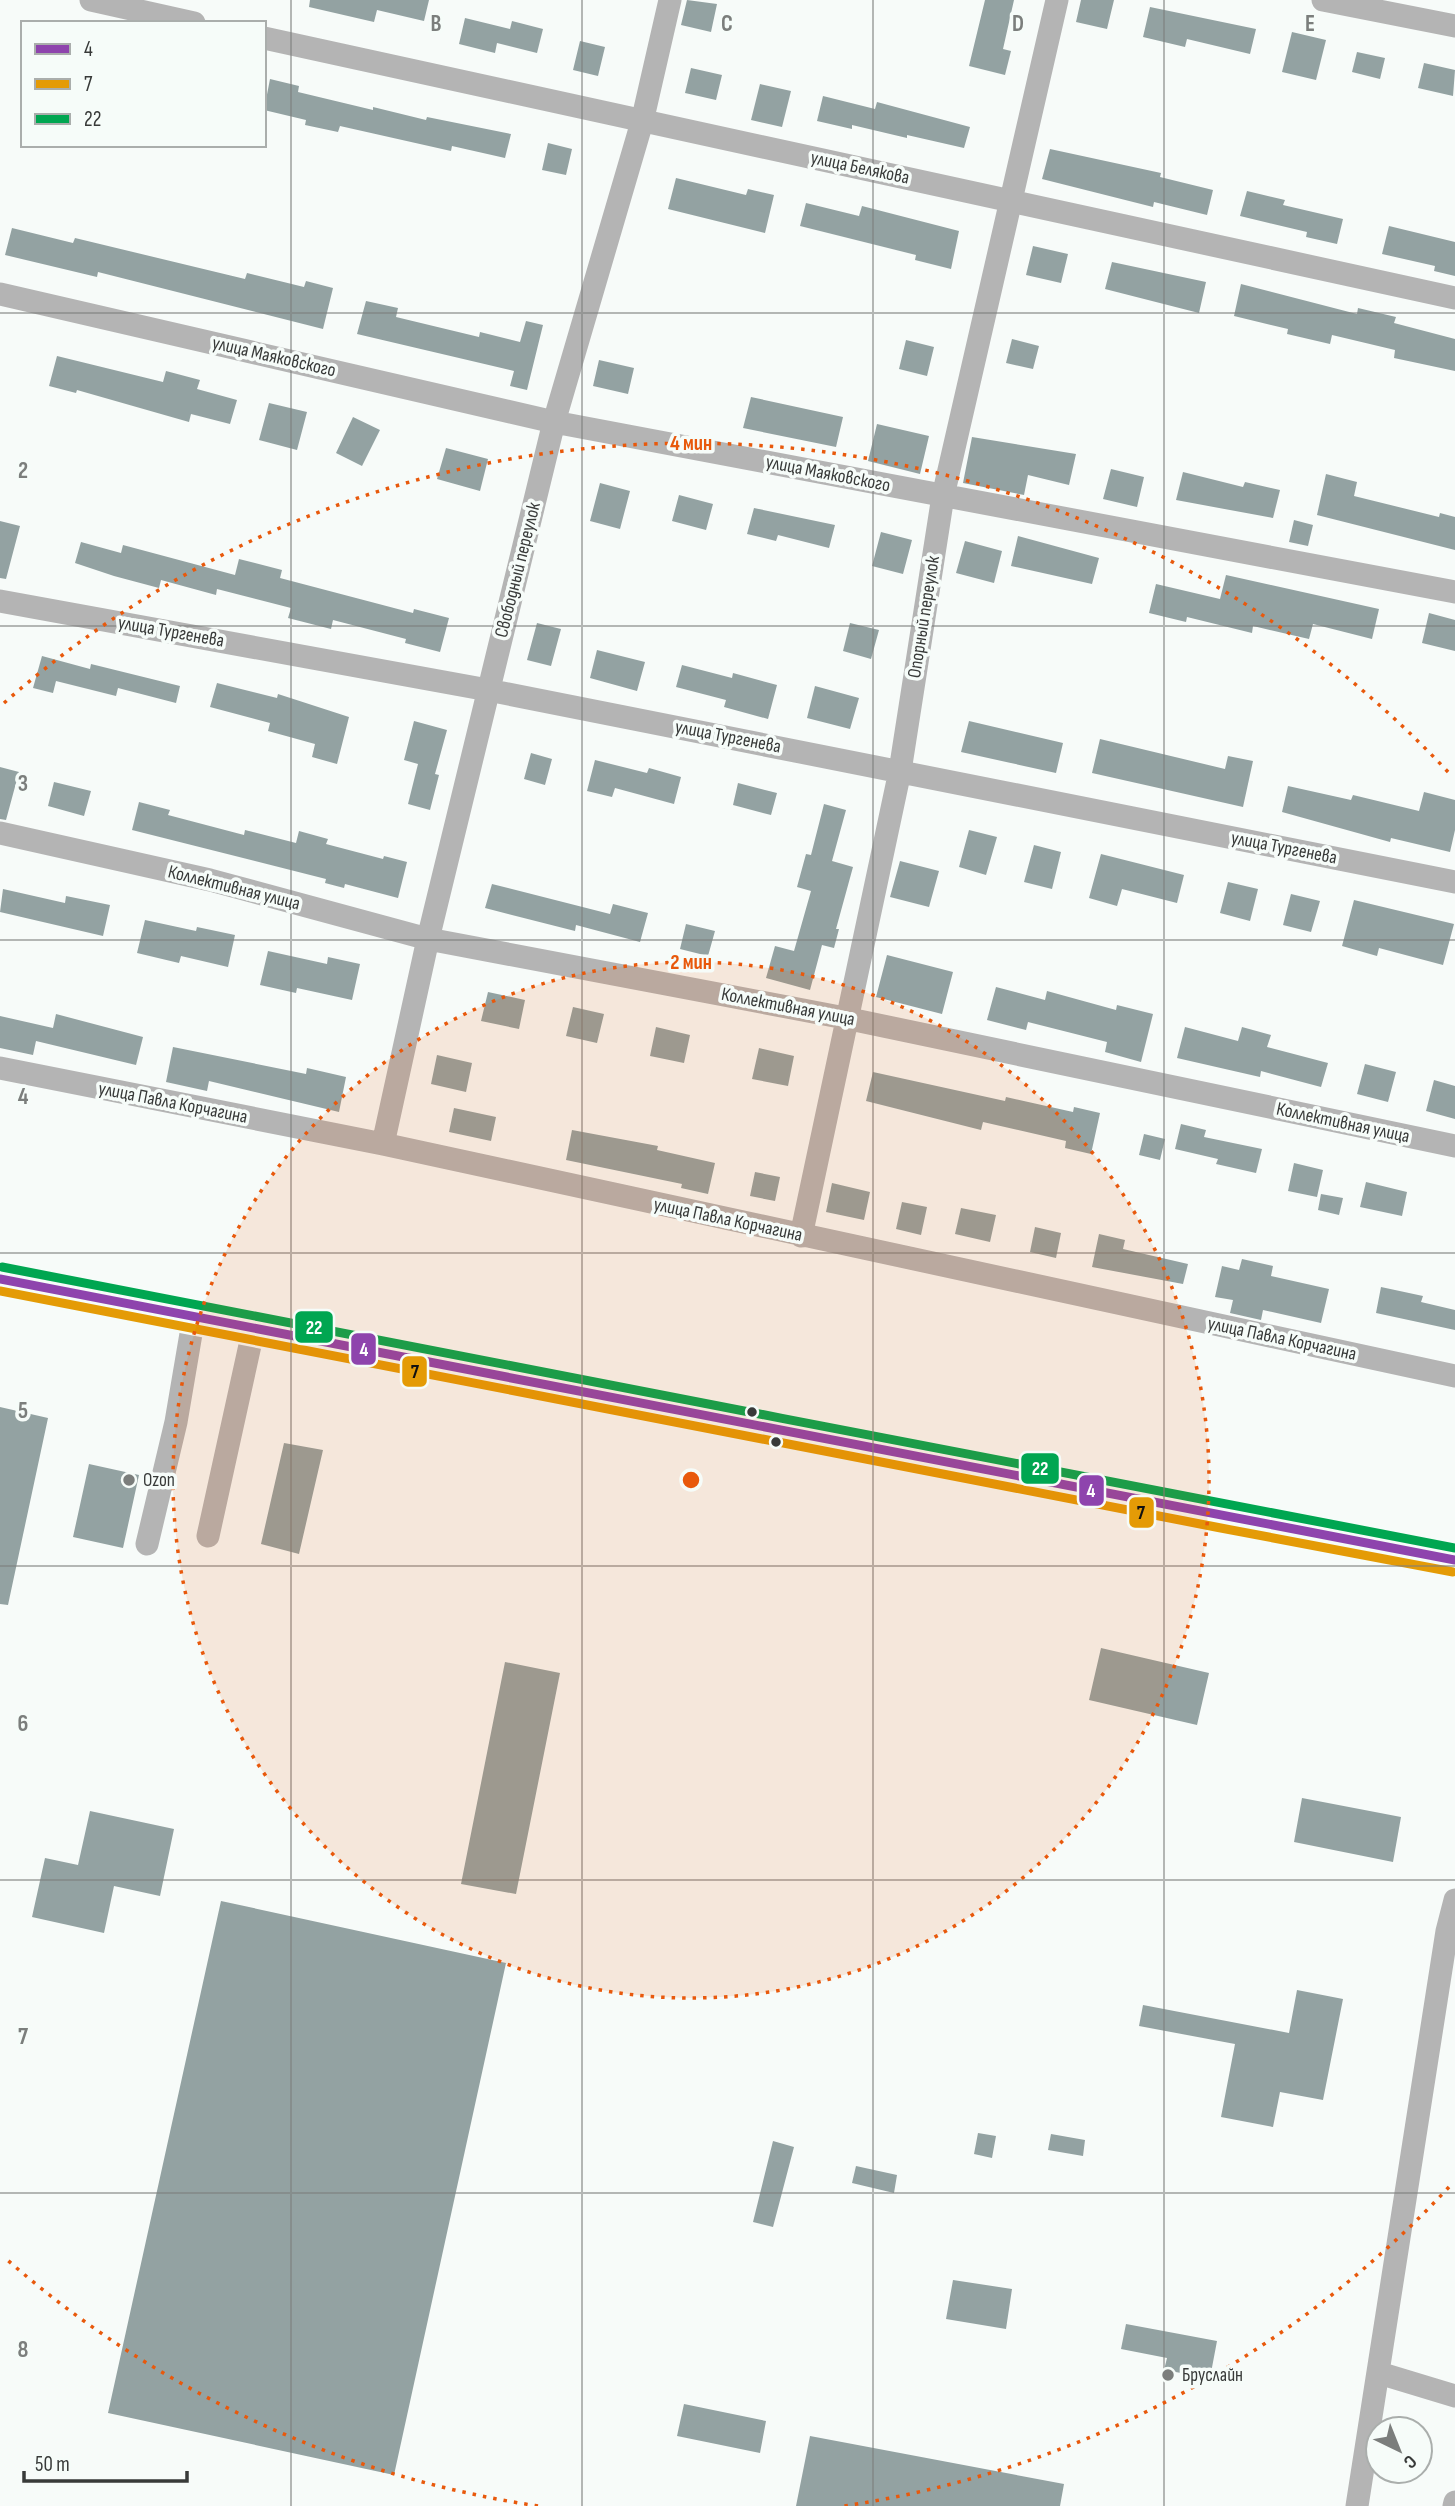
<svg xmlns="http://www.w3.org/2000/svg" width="1455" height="2506" font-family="'Sofia Sans Condensed',sans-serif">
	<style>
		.building { fill: #93a2a2 }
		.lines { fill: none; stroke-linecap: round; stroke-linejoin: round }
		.minor { stroke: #b4b4b4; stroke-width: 23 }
		.bus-1-casing { stroke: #f6fcf9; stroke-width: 14 }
		.bus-2-casing { stroke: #f6fcf9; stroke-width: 14 }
		.bus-3-casing { stroke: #f6fcf9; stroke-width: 14 }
		.bus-1 { stroke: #8e44ad; stroke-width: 9 }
		.bus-2 { stroke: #e49b06; stroke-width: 9 }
		.bus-3 { stroke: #00a651; stroke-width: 9 }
		.grid { fill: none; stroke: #7b7e7c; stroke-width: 2; stroke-opacity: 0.55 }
		.ring { fill: none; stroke: #e8590c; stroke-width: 3.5; stroke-dasharray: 3.5 7 }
		.bus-dot { fill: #383a39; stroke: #f6fcf9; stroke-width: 2.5 }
		.poi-dot { fill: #7b7e7c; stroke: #f6fcf9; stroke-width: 2.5 }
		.labels { text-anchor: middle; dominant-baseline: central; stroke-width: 7; stroke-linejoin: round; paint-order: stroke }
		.street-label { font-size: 19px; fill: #383a39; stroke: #f6fcf9 }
		.poi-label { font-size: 19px; fill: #383a39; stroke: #f6fcf9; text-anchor: start }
		.grid-label { font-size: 23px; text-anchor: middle; font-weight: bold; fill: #7b7e7c; stroke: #f6fcf9; stroke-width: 7; stroke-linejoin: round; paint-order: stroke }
		.centre { fill: #e8590c; stroke: #f6fcf9; stroke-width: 3.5 }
		.ring-label { font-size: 21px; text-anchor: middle; font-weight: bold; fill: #e8590c; stroke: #f6fcf9; stroke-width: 7; stroke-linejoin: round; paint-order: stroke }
		.line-badge { stroke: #f6fcf9; stroke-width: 2.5 }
		.badge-label { font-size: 19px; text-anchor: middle; font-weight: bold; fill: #fff }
		.pale-badge-label { font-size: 19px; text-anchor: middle; font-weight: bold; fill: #111 }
	</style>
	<rect width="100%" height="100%" fill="#f7fbf9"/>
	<!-- building -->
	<path class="building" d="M310 0H429L424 21 377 10 374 22 309 7Z
		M687 0 717 4 711 32 681 25Z
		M985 0H1014L1003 49 1011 51 1005 75 969 66Z
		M1081 0H1114L1107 29 1076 22Z
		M1150 7 1256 29 1250 54 1187 39 1185 47 1143 37Z
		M465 18 510 29 512 21 543 29 537 53 497 43 495 53 459 44Z
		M1292 32 1326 40 1316 80 1282 72Z
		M580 41 605 47 598 76 573 70Z
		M1357 52 1385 58 1380 79 1352 72Z
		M1424 63 1455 70 1453 96 1418 88Z
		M691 68 722 75 716 100 685 93Z
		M270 79 299 86 298 92 373 110V107L426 120 427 117 511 134 505 158 452 146 451 151 340 126 338 132 305 125 306 120 264 110Z
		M760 84 791 91 782 127 751 120Z
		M823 96 875 109 877 102 970 127 964 148 907 135V138L852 125V129L817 121Z
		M548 143 572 149 566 175 542 170Z
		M1050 149 1161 173 1160 177 1213 190 1207 215 1154 202 1153 207 1042 179Z
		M676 178 746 195 748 189 774 195 765 233 668 209Z
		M1247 191 1285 200 1283 205 1343 219 1337 244 1306 237 1307 232 1240 216Z
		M806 203 859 216 862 206 959 231 951 269 915 260 916 255 800 226Z
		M1389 226 1455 242V276L1434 271 1435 266 1382 254Z
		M12 228 73 243 75 238 245 279 247 273 304 287 306 281 333 288 323 329 98 272 97 277 5 255Z
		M1033 246 1068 254 1061 283 1026 275Z
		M1112 262 1206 282 1199 313 1105 289Z
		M1241 284 1357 314 1358 308 1396 317 1394 323 1455 339V371L1394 358 1395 350 1332 335 1330 344 1287 334 1288 329 1234 316Z
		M366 301 398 308 396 317 479 337 480 332 520 342 526 321 543 325 527 390 510 386 514 371 357 334Z
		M1012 339 1039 346 1033 369 1006 363Z
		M906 340 934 347 927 376 899 369Z
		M57 356 163 382 166 371 200 380 197 389 237 400 230 424 191 414 189 422 77 390 76 393 49 386Z
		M599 360 634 368 628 394 593 386Z
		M751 397 843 417 836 447 743 428Z
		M269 403 307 412 297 450 259 440Z
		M353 417 380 430 362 466 336 453Z
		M877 424 929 436 920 474 868 461Z
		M972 437 1076 454 1069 485 1028 475 1024 495 963 483Z
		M446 448 488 459 480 491 437 479Z
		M1111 469 1144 477 1137 507 1103 499Z
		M1183 472 1243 487 1245 482 1280 490 1273 518 1176 500Z
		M1326 474 1357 482 1354 496 1439 517 1440 513 1455 517V550L1317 515Z
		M600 483 630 491 620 529 590 521Z
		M679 495 713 504 706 530 672 521Z
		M754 508 835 525 829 548 778 535 776 541 747 534Z
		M1294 520 1313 525 1308 546 1289 542Z
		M0 521 20 526 6 579 0 578Z
		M881 532 912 540 903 574 872 566Z
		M1018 536 1099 558 1092 584 1011 566Z
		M965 541 1002 551 994 583 956 573Z
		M81 542 121 553 123 545 235 575 239 559 282 570 280 578 413 613 414 609 449 618 440 652 405 643 406 639 333 620 331 629 288 618 291 608 217 589 216 595 161 580 159 588 114 576 75 563Z
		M1226 575 1379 609 1372 639 1313 624 1309 639 1253 626 1252 633 1187 617 1186 622 1149 613 1156 584 1220 599Z
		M1429 613 1455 620V651L1422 643Z
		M537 623 561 629 551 666 527 660Z
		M850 623 879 630 871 659 843 651Z
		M597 650 645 662 637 691 590 678Z
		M42 656 90 669 91 664 180 686 176 703 118 688 116 696 56 681 53 693 33 688Z
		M682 665 732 678 733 673 777 685 768 719 724 707 726 700 676 687Z
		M217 683 277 698 278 694 349 717 337 764 312 757 315 744 268 731 270 723 210 707Z
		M815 686 859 698 850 729 807 718Z
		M414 721 447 730 435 774 439 775 430 810 408 804 418 764 404 760Z
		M969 721 1063 743 1056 773 961 752Z
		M1100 739 1225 769 1228 756 1253 761 1243 807 1092 773Z
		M531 753 552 759 545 785 524 779Z
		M595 760 647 773 649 768 681 777 674 804 615 788 612 797 587 791Z
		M0 767 19 772 6 820 0 819Z
		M54 782 91 791 84 816 48 806Z
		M738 783 777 793 771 815 733 805Z
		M1288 786 1351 800 1353 795 1419 811 1424 792 1455 800V830L1450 852 1391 838 1390 842 1282 812Z
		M139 802 170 810 168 815 244 835 245 830 296 843 299 831 328 839 326 844 383 859 384 856 407 862 398 898 345 884 344 888 325 883 326 879 132 830Z
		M824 804 846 810 832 861 853 867 836 929H839L834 948 822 945 810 990 766 978 775 946 794 951 811 891 797 887 806 854 811 855Z
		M969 830 997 837 986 875 959 867Z
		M1034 845 1061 852 1052 889 1024 882Z
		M1101 854 1184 875 1177 903 1122 889 1117 906 1089 898Z
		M900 861 939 871 929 907 890 897Z
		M1228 882 1258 889 1250 921 1220 913Z
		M492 884 610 914 613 904 648 913 640 942 576 925 575 931 485 908Z
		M3 889 65 903 66 896 110 905 103 936 0 912Z
		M1291 894 1320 901 1311 932 1283 925Z
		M1354 900 1454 924 1443 965 1379 948 1377 956 1342 946Z
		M145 920 196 931 197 927 235 935 228 967 181 956 179 963 137 953Z
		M686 924 715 931 708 956 680 949Z
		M268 951 327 964 328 957 360 964 352 1000 297 988 296 993 260 985Z
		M887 955 953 972 942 1014 876 997Z
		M996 987 1045 1000 1047 991 1116 1010 1117 1005 1153 1014 1141 1062 1105 1052 1107 1042 1028 1022 1026 1030 987 1020Z
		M488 992 525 1000 519 1029 481 1021Z
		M573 1007 604 1014 597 1043 566 1036Z
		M56 1014 143 1037 136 1065 36 1041 33 1055 0 1048V1016L53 1028Z
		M656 1027 690 1035 684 1063 650 1056Z
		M1185 1027 1238 1041 1242 1027 1271 1035 1267 1047 1328 1063 1321 1087 1261 1071 1260 1077 1177 1058Z
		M173 1047 306 1074 307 1068 346 1077 339 1112 209 1081 207 1091 166 1082Z
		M759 1048 794 1056 788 1086 752 1079Z
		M437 1055 472 1063 466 1092 431 1084Z
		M1365 1064 1396 1072 1388 1102 1357 1094Z
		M873 1072 1005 1101 1006 1097 1073 1112 1074 1107 1100 1113 1091 1154 1065 1148 1066 1141 983 1122 981 1130 866 1101Z
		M1434 1080 1455 1086V1119L1426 1111Z
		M454 1108 496 1117 491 1141 449 1132Z
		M1181 1124 1206 1130 1204 1137 1262 1149 1256 1173 1216 1164 1218 1159 1175 1149Z
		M572 1130 658 1146 657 1150 715 1163 708 1194 681 1188 682 1184 566 1160Z
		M1144 1134 1165 1139 1160 1160 1139 1155Z
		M1294 1163 1323 1170 1317 1197 1288 1191Z
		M755 1172 780 1177 775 1201 750 1196Z
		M1366 1182 1407 1192 1402 1216 1360 1207Z
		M832 1183 870 1192 864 1220 826 1212Z
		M1321 1194 1343 1198 1339 1215 1318 1210Z
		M902 1202 927 1207 921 1235 896 1229Z
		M961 1208 996 1215 990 1242 955 1234Z
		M1035 1227 1061 1233 1056 1258 1030 1252Z
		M1099 1234 1125 1240 1123 1249 1188 1264 1183 1284 1092 1267Z
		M1242 1259 1273 1266 1271 1276 1329 1289 1321 1323 1263 1310 1261 1320 1230 1313 1233 1300 1215 1297 1222 1266 1239 1270Z
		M1381 1287 1423 1296 1421 1302 1455 1310V1330L1376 1313Z
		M0 1407 48 1418 8 1605 0 1604Z
		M284 1443 323 1450 299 1554 261 1544Z
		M89 1464 139 1475 123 1548 73 1537Z
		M1101 1648 1209 1673 1197 1725 1089 1700Z
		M505 1662 560 1673 516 1894 461 1884Z
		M1302 1798 1401 1817 1393 1862 1294 1842Z
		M90 1811 174 1829 160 1896 114 1886 104 1933 32 1917 45 1858 78 1865Z
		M221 1901 506 1963 394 2475 108 2413Z
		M1297 1990 1343 1999 1323 2100 1280 2092 1273 2127 1221 2117 1235 2044 1139 2026 1143 2005 1289 2033Z
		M978 2133 996 2136 992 2158 974 2154Z
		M1051 2134 1085 2140 1083 2156 1048 2150Z
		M773 2141 794 2147 773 2227 753 2222Z
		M856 2166 897 2175 894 2193 852 2183Z
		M953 2280 1012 2289 1006 2329 946 2319Z
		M1126 2324 1217 2341 1210 2378 1164 2370 1167 2358 1121 2349Z
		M684 2404 766 2421 760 2453 677 2436Z
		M810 2436 1064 2484 1060 2506H796Z"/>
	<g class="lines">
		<!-- minor -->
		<path class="minor" d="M91 0 194 23
			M1323 0 1455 26
			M264 38 1455 298
			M0 294 554 422 1455 592
			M0 601 488 690 1455 882
			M0 833 210 880 428 939 845 1018 1455 1146
			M0 1068 383 1144 1455 1376
			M383 1144 428 939 554 422 642 122 670 0
			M801 1236 900 771 943 496 1057 0
			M0 1279 620 1398 793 1435 1455 1560
			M208 1536 254 1327
			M147 1544 176 1422 194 1316
			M1379 2373 1455 2396
			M1357 2506 1447 1931 1455 1900
			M1454 2506 1455 2502"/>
		<defs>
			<path id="bus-1" d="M0 1279C485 1372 970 1468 1455 1560"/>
			<path id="bus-2" d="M0 1291C484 1384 968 1481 1453 1572"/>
			<path id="bus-3" d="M2 1267C487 1360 970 1456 1455 1548"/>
		</defs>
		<!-- bus-1 casing -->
		<use href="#bus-1" class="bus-1-casing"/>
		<!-- bus-2 casing -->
		<use href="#bus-2" class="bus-2-casing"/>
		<!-- bus-3 casing -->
		<use href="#bus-3" class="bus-3-casing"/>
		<!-- bus-1 -->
		<use href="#bus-1" class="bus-1"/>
		<!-- bus-2 -->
		<use href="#bus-2" class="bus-2"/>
		<!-- bus-3 -->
		<use href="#bus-3" class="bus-3"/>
	</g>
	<!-- grid -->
	<path class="grid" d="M291 0V2506M582 0V2506M873 0V2506M1164 0V2506M0 313H1455M0 626H1455M0 940H1455M0 1253H1455M0 1566H1455M0 1880H1455M0 2193H1455"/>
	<!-- distance rings -->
	<circle cx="691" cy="1480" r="518" fill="#e8590c" fill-opacity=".12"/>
	<g class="ring">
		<circle cx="691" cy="1480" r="518"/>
		<path d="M1449 2187A1037 1037 0 0 1 844 2506M538 2506A1037 1037 0 0 1 4 2257M4 703A1037 1037 0 0 1 1449 773"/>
	</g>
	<!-- markers -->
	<g class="bus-dot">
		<circle cx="752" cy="1412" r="6"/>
		<circle cx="776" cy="1442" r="6"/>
	</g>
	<g class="poi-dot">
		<circle cx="129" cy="1480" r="7"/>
		<circle cx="1168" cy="2375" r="7"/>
	</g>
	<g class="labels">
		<!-- street labels -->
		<g class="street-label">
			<text transform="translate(860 168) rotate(12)">улица Белякова</text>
			<text transform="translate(274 357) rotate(13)">улица Маяковского</text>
			<text transform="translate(828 474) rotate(11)">улица Маяковского</text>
			<text transform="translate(518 570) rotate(-76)">Свободный переулок</text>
			<text transform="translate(924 617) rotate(-81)">Опорный переулок</text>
			<text transform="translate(171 632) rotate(10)">улица Тургенева</text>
			<text transform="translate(728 737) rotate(11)">улица Тургенева</text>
			<text transform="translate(1284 848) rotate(11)">улица Тургенева</text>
			<text transform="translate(234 888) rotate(14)">Коллективная улица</text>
			<text transform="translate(788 1007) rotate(11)">Коллективная улица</text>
			<text transform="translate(173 1103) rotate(11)">улица Павла Корчагина</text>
			<text transform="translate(1343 1123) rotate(12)">Коллективная улица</text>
			<text transform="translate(728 1220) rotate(12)">улица Павла Корчагина</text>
			<text transform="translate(1282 1339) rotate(12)">улица Павла Корчагина</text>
		</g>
		<!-- poi labels -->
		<g class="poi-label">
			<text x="143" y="1480">Ozon</text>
			<text x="1182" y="2375">Бруслайн</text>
		</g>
	</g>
	<g class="grid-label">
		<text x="436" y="31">B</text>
		<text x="727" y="31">C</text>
		<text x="1018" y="31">D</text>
		<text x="1310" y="31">E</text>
		<text x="23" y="478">2</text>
		<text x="23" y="791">3</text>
		<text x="23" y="1104">4</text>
		<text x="23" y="1418">5</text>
		<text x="23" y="1731">6</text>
		<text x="23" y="2044">7</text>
		<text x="23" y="2357">8</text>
	</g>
	<circle cx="691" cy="1480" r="10" class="centre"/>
	<g class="ring-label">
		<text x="691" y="450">4 мин</text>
		<text x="691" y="969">2 мин</text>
	</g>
	<g class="line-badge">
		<rect x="294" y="1310" width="40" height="34" rx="7" fill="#00a651"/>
		<rect x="350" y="1332" width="27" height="34" rx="7" fill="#8e44ad"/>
		<rect x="401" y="1355" width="27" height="33" rx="7" fill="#e49b06"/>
		<rect x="1020" y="1452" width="40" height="33" rx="7" fill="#00a651"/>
		<rect x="1078" y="1474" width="27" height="33" rx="7" fill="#8e44ad"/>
		<rect x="1128" y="1496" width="27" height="33" rx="7" fill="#e49b06"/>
	</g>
	<g class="badge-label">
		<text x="314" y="1334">22</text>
		<text x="364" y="1356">4</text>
		<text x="1040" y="1475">22</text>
		<text x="1091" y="1497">4</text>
	</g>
	<g class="pale-badge-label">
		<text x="415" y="1378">7</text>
		<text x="1141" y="1519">7</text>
	</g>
	<!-- legend -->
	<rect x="21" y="21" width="245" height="126" fill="#f6fcf9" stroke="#aaaeac" stroke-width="2"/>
	<rect x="35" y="44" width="35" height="10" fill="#8e44ad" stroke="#aaaeac" stroke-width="2"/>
	<text x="84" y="56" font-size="21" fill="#383a39">4</text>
	<rect x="35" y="79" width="35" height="10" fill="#e49b06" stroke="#aaaeac" stroke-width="2"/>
	<text x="84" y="91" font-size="21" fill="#383a39">7</text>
	<rect x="35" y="114" width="35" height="10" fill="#00a651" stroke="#aaaeac" stroke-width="2"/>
	<text x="84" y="126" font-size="21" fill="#383a39">22</text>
	<!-- north arrow -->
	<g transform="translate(1399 2450) rotate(137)"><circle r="33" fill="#f6fcf9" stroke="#aaaeac" stroke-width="2"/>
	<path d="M0-5L12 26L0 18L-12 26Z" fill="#7b7e7c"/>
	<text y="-10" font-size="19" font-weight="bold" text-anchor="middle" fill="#383a39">С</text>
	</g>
	<!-- scale -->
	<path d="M24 2471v10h163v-10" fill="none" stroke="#383a39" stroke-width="3.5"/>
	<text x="35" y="2471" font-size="21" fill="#383a39" stroke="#f6fcf9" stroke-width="5" paint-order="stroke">50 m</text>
</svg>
